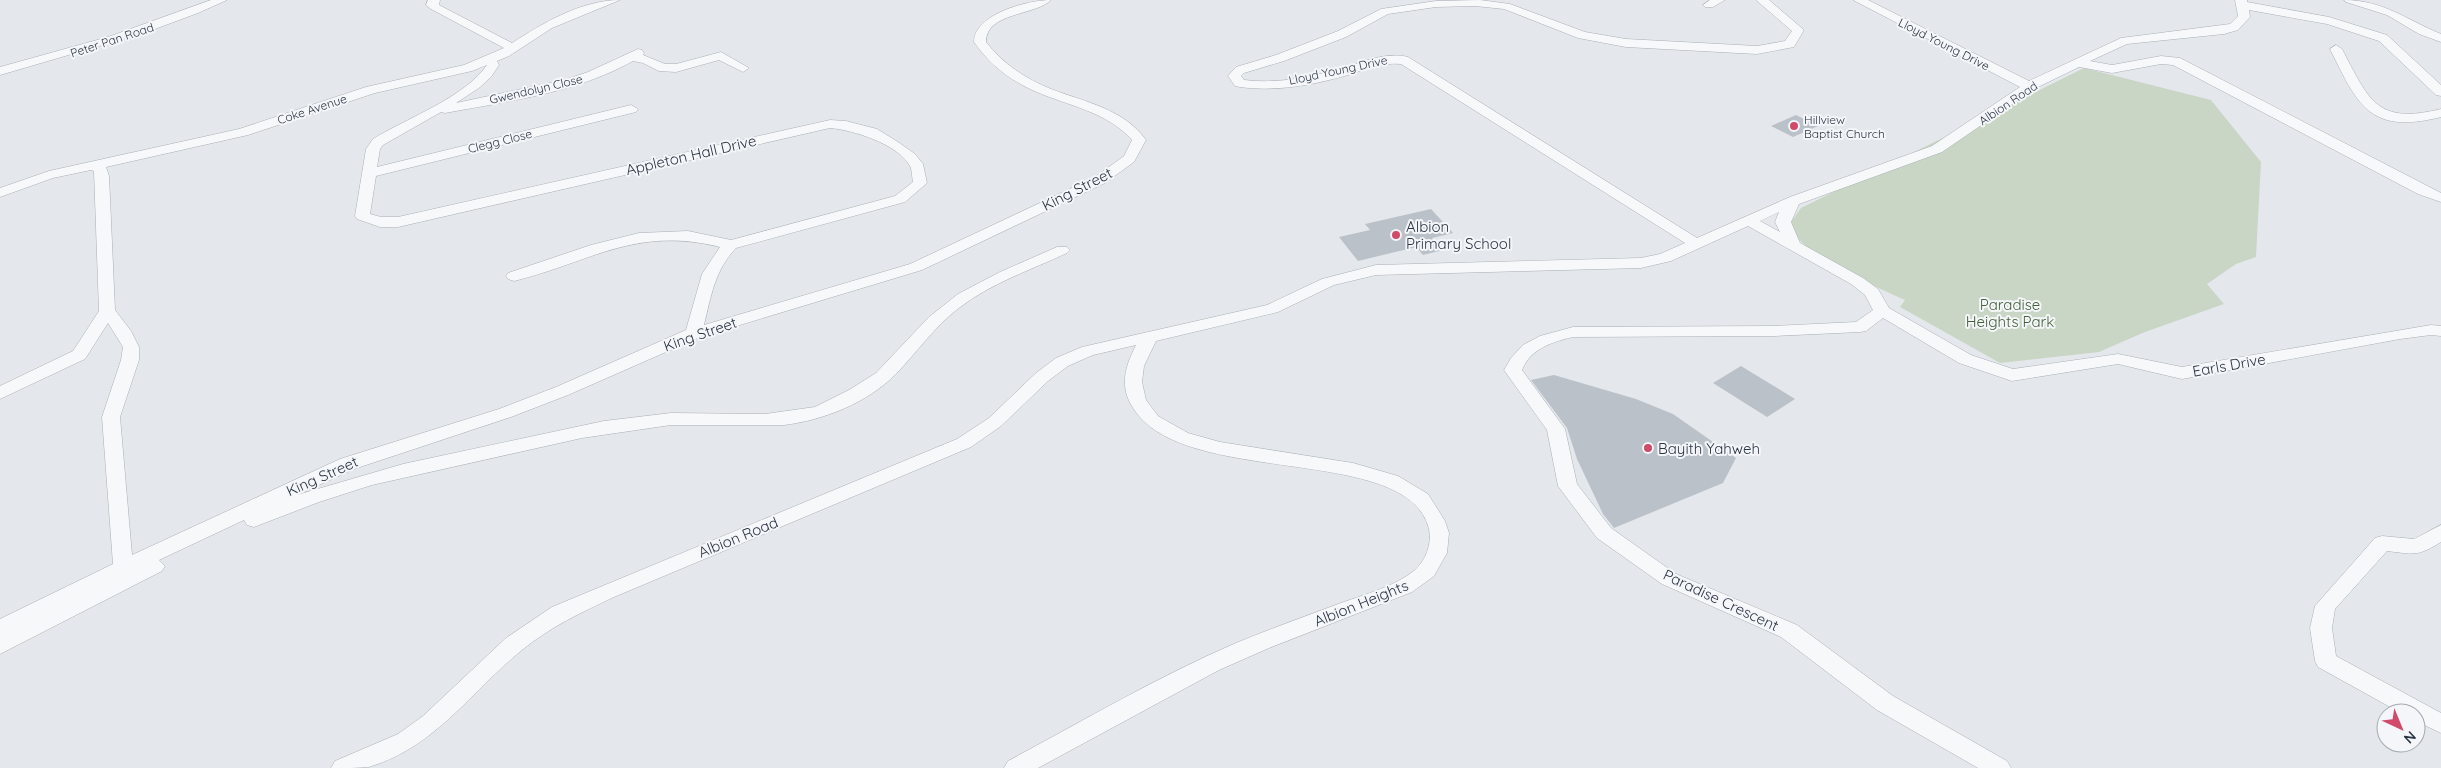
<svg xmlns="http://www.w3.org/2000/svg" width="2441" height="768" font-family="Quicksand,sans-serif">
	<style>
		.green { fill: #cad6c5 }
		.building { fill: #bbc1c9 }
		.lines { fill: none; stroke-linecap: round; stroke-linejoin: round }
		.minor-casing { stroke: #a9afb6; stroke-width: 1 }
		.minor { fill: #f7f8fa; fill-rule: evenodd }
		.poi-dot { fill: #d04a69; stroke: #f4f6f9; stroke-width: 2 }
		.labels { text-anchor: middle; dominant-baseline: central; stroke-width: 4; stroke-linejoin: round; paint-order: stroke }
		.far-street-label { font-size: 12px; fill: #2b3644; stroke: #f4f6f9 }
		.far-poi-label { font-size: 12px; fill: #2b3644; stroke: #f4f6f9; text-anchor: start }
		.street-label { font-size: 15px; fill: #2b3644; stroke: #f4f6f9 }
		.poi-label { font-size: 15px; fill: #2b3644; stroke: #f4f6f9; text-anchor: start }
		.park-label { font-size: 15px; fill: #436038; stroke: #f4f6f9 }
	</style>
	<rect width="100%" height="100%" fill="#e4e8ec"/>
	<!-- green -->
	<path class="green" d="M2084 68 2211 100 2261 162 2256 257 2236 264 2207 284 2224 304 2145 332 2099 352 2000 363 1900 307 1905 300C1878 288 1814 259 1797 237 1794 233 1792 226 1791 222L1801 208Z"/>
	<!-- building -->
	<path class="building" d="M1796 115 1818 126 1793 137 1771 126Z
		M1431 209 1453 233 1432 238 1443 250 1423 255 1416 247 1358 261 1339 237 1370 230 1365 224Z
		M1741 366 1795 399 1767 417 1713 383Z
		M1554 375 1636 399 1673 414 1736 458 1723 483 1614 528 1603 514 1577 459 1567 428 1531 380Z"/>
	<g class="lines">
		<defs>
			<path id="minor" d="M211 0H227L198 13 144 33 0 75V67L108 37Z
				M428 0H440L439 5 512 43C543 23 582 0 620 0L552 28 509 56 497 61 499 65 491 77 479 88 456 103 564 80 588 72 638 49 642 50 644 53 643 55 665 64H676L721 52 749 68 743 72 719 60 676 72 659 71 643 63 633 61C576 93 509 101 445 113L441 112 383 145 380 149 377 167 631 105 638 109 636 112 376 176 370 214 381 217H398L830 120 846 121 877 129 898 142 915 154 923 164 927 183 905 202 736 248C715 270 711 296 704 325L910 264 1095 177 1124 156 1132 140C1109 114 1075 107 1044 95 1015 84 991 67 974 42 974 14 1028 0 1051 0 1035 16 986 12 986 42 1003 64 1026 79 1051 89 1085 102 1124 109 1146 140L1134 162 1105 183 922 270 700 337 568 395 511 417 354 469 297 495 403 464 604 421 671 413 765 414 815 407 849 390 876 373 929 317 958 294 1000 272 1057 247H1067L1070 250 1067 253C1031 270 991 283 959 308 935 326 917 352 896 374 867 403 824 420 784 425H671L582 438 372 485 319 502 254 527 247 525 244 520 159 560 165 566 162 571 0 654V619L113 564 102 417 121 360 123 347 108 323 85 359 0 399V386L73 351 99 311 94 171 91 170 53 178 0 197V188L49 171 239 129 366 87 464 65 504 48 431 9 426 5ZM487 65C464 98 407 118 373 139L366 149 355 216 357 219 380 227H398L830 128C853 130 898 144 910 166 912 170 912 177 913 182L895 196 731 240 688 231 639 233 591 245 508 273 506 276 508 279 514 281C591 262 635 226 720 247L702 274 686 330 556 387 499 409 340 459 132 555 120 417 139 360V347L131 331 115 310 109 176 106 167 248 135 375 93 472 71Z
				M1480 0 1510 4 1585 32 1626 39 1757 46 1785 41 1792 31 1756 0H1769L1804 30 1794 47 1757 54 1626 47 1578 38 1504 9 1475 6 1436 7 1388 14 1346 37 1284 61 1244 73 1241 76 1244 80C1275 84 1307 78 1336 70 1360 64 1384 51 1408 57L1697 238 1790 197 1932 146 2020 87 1853 0H1868L2029 81 2121 38 2230 24 2238 16 2235 0H2247V2L2329 17 2387 35 2441 85V96L2436 95 2379 41 2327 24 2249 10 2250 17 2238 30 2224 34 2127 44 2090 61 2112 65 2161 56 2180 58 2441 193V202L2418 194 2173 65 2161 64 2112 73 2079 67 2034 89 1942 152 1799 204 1791 222 1800 243 1863 278 1878 289 1889 308 1971 355 2013 369 2118 354 2182 367 2431 325 2441 326V336L2431 335 2400 339 2182 379 2118 364 2012 381 1959 363 1883 318 1866 331 1860 332 1774 336 1573 337C1552 342 1530 349 1522 370L1565 429 1577 484 1611 528 1676 574 1797 625 1893 696 2007 761 2011 768H1978L1877 710 1781 637 1662 584 1597 538 1558 486 1547 430 1504 370 1511 358 1523 345 1540 336 1573 327 1774 326 1856 322 1873 310 1865 295 1851 284 1748 226 1671 261 1641 268 1376 275 1334 285 1278 312 1156 341 1144 366 1142 382 1146 400 1158 416 1188 433 1220 442 1353 463 1398 476 1428 494 1445 521 1449 533 1447 553 1434 576 1412 592 1269 648 1219 670 1038 768H1004L1008 761C1083 721 1157 677 1236 643 1270 629 1306 616 1341 603 1366 594 1394 587 1415 570 1426 560 1432 544 1429 529 1408 442 1183 489 1133 408 1119 386 1125 367 1136 345L1093 355 1068 366 1048 381 1001 426 971 447 614 597C582 612 550 627 522 650 470 692 437 746 369 767 358 768 343 768 331 768L335 761 398 734 423 716 506 638 552 607 957 439 989 418 1036 373 1056 358 1082 347 1267 305 1322 279 1376 265 1641 258 1660 254 1685 243 1401 64C1382 62 1366 69 1348 75 1313 85 1276 92 1240 87L1235 86 1228 76 1236 67 1276 55 1338 31 1381 9 1436 1ZM1779 212 1775 222 1780 232 1760 221Z
				M1710 0H1725L1713 7H1705L1703 5Z
				M2344 0C2383 0 2407 20 2441 34V42L2419 34 2387 15 2346 2Z
				M2336 45 2342 49C2369 100 2376 125 2441 109V117C2369 135 2358 105 2330 49Z
				M2441 525V542C2417 557 2414 554 2387 551L2335 609 2332 628 2336 656 2441 713V733L2416 721V713H2401L2318 667 2315 661 2310 628 2315 606 2375 538 2382 536 2414 539Z"/>
		</defs>
		<!-- minor casing -->
		<use href="#minor" class="minor-casing"/>
		<!-- minor -->
		<use href="#minor" class="minor"/>
	</g>
	<!-- markers -->
	<g class="poi-dot">
		<circle cx="1794" cy="126" r="5"/>
		<circle cx="1396" cy="235" r="5"/>
		<circle cx="1648" cy="448" r="5"/>
	</g>
	<g class="labels">
		<!-- far-street labels -->
		<g class="far-street-label">
			<text transform="translate(112 40) rotate(-18)">Peter Pan Road</text>
			<text transform="translate(1944 44) rotate(27)">Lloyd Young Drive</text>
			<text transform="translate(1338 70) rotate(-12)">Lloyd Young Drive</text>
			<text transform="translate(536 89) rotate(-13)">Gwendolyn Close</text>
			<text transform="translate(2008 103) rotate(-34)">Albion Road</text>
			<text transform="translate(312 109) rotate(-18)">Coke Avenue</text>
			<text transform="translate(500 141) rotate(-14)">Clegg Close</text>
		</g>
		<!-- far-poi labels -->
		<g class="far-poi-label">
			<text x="1804" y="119">Hillview<tspan x="1804" dy="14">Baptist Church</tspan></text>
		</g>
		<!-- street labels -->
		<g class="street-label">
			<text transform="translate(691 155) rotate(-13)">Appleton Hall Drive</text>
			<text transform="translate(1077 189) rotate(-27)">King Street</text>
			<text transform="translate(700 334) rotate(-19)">King Street</text>
			<text transform="translate(2229 365) rotate(-10)">Earls Drive</text>
			<text transform="translate(322 476) rotate(-24)">King Street</text>
			<text transform="translate(738 537) rotate(-22)">Albion Road</text>
			<text transform="translate(1721 600) rotate(25)">Paradise Crescent</text>
			<text transform="translate(1361 603) rotate(-22)">Albion Heights</text>
		</g>
		<!-- poi labels -->
		<g class="poi-label">
			<text x="1406" y="226">Albion<tspan x="1406" dy="17">Primary School</tspan></text>
			<text x="1658" y="448">Bayith Yahweh</text>
		</g>
		<!-- park labels -->
		<g class="park-label">
			<text x="2010" y="304">Paradise<tspan x="2010" dy="17">Heights Park</tspan></text>
		</g>
	</g>
	<!-- north arrow -->
	<g transform="translate(2401 728) rotate(136)"><circle r="24" fill="#f4f6f9" stroke="#a4a9b1"/>
	<path d="M0-4L9 19L0 12L-9 19Z" fill="#d04a69"/>
	<text y="-8" font-size="14" font-weight="bold" text-anchor="middle" fill="#2b3644">N</text>
	</g>
</svg>
